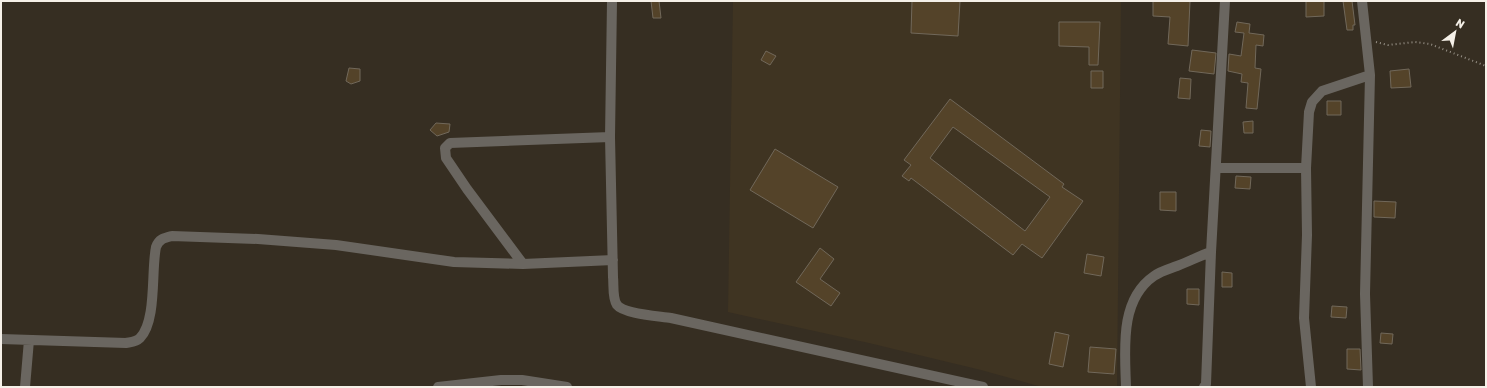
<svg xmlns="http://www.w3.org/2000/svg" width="1487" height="388" font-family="Rubik,sans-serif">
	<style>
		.built { fill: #3f3422 }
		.building { fill: #544329; stroke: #71685a; fill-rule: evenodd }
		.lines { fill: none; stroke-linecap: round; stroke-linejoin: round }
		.path { stroke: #979187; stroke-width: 2; stroke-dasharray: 1 3; stroke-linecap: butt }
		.minor { stroke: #6a6660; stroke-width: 10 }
	</style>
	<rect width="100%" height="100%" fill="#362e22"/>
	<!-- built -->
	<path class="built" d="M733 1H1121L1117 387H1042L981 370 869 343 728 312Z"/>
	<!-- building -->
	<path class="building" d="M651 1H659L661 18H653Z
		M912 1H960L958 36 911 33Z
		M1153 1H1190L1188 46 1168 44 1170 17 1153 16Z
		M1306 1H1324V16L1306 17Z
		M1343 1H1352L1355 25H1353V30H1347Z
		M1059 22H1100L1098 65H1089V47L1059 46Z
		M1237 22 1250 24 1249 33 1264 35 1263 46 1256 45 1255 68 1261 69 1257 109 1246 108 1248 83 1241 82 1242 74 1228 71 1229 54 1241 56 1244 33 1235 32Z
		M1192 50 1216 53 1214 74 1189 71Z
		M766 51 776 56 770 65 761 60Z
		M349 68 360 69V81L351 84 346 81Z
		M1409 69 1411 87 1391 88 1390 71Z
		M1091 71H1103V88H1091Z
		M1180 78 1191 79 1190 99 1178 98Z
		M950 99 1064 184 1062 187 1083 201 1042 258 1022 244 1013 255 911 178 909 181 902 176 911 165 904 160ZM953 127 1050 197 1025 231 930 158Z
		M1327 101H1341V115H1327Z
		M1253 121V133H1244L1243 122Z
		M436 123 450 124 449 132 437 136 430 130Z
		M1201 130 1211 131 1210 147 1199 146Z
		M775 149 838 187 813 228 750 190Z
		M1236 176 1251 177 1250 189 1235 188Z
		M1160 192H1176V211L1160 210Z
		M1374 201 1396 202 1395 218 1374 217Z
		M820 248 834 259 820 279 840 293 831 306 796 282Z
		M1087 254 1104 257 1101 276 1084 273Z
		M1222 272 1232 273V287H1222Z
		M1187 289H1199V305L1187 304Z
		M1332 306 1347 307 1346 318 1331 317Z
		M1055 332 1069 335 1063 367 1049 364Z
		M1381 333 1393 334 1392 344 1380 343Z
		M1090 347 1116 349 1114 374 1088 372Z
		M1347 349H1360L1361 370 1347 369Z"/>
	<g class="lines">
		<!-- path -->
		<path class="path" d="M1376 42 1388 45 1415 42 1430 44 1486 66"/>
		<!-- minor -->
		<path class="minor" d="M612 1 610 137 613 277C614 285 612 298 617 305 624 314 659 316 671 318L983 387
			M1216 168H1306
			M523 264 467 189 446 158 445 148 450 143 610 137
			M1 339 126 343C131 342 136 342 140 338 157 321 151 270 156 247 159 239 164 238 172 236L258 239 336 245 454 262 523 264 613 260
			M25 387 29 340
			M438 387 501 380H522L567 387
			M1126 387C1125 350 1119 300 1154 276 1161 271 1169 269 1177 266 1188 262 1199 256 1211 252L1225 1
			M1204 387 1206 384 1211 252
			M1311 387 1304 318 1307 235 1306 168 1309 112 1312 102 1322 91 1370 75 1362 1
			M1368 387 1365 294 1370 75"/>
	</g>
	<!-- border -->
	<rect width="1487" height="388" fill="none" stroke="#f5f0e8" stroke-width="4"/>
	<!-- north arrow -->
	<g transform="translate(1455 32) rotate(32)" stroke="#362e22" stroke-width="3" paint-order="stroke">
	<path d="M0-3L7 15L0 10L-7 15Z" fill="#f5f0e8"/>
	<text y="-6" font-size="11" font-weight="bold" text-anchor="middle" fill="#f5f0e8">N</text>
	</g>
</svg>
